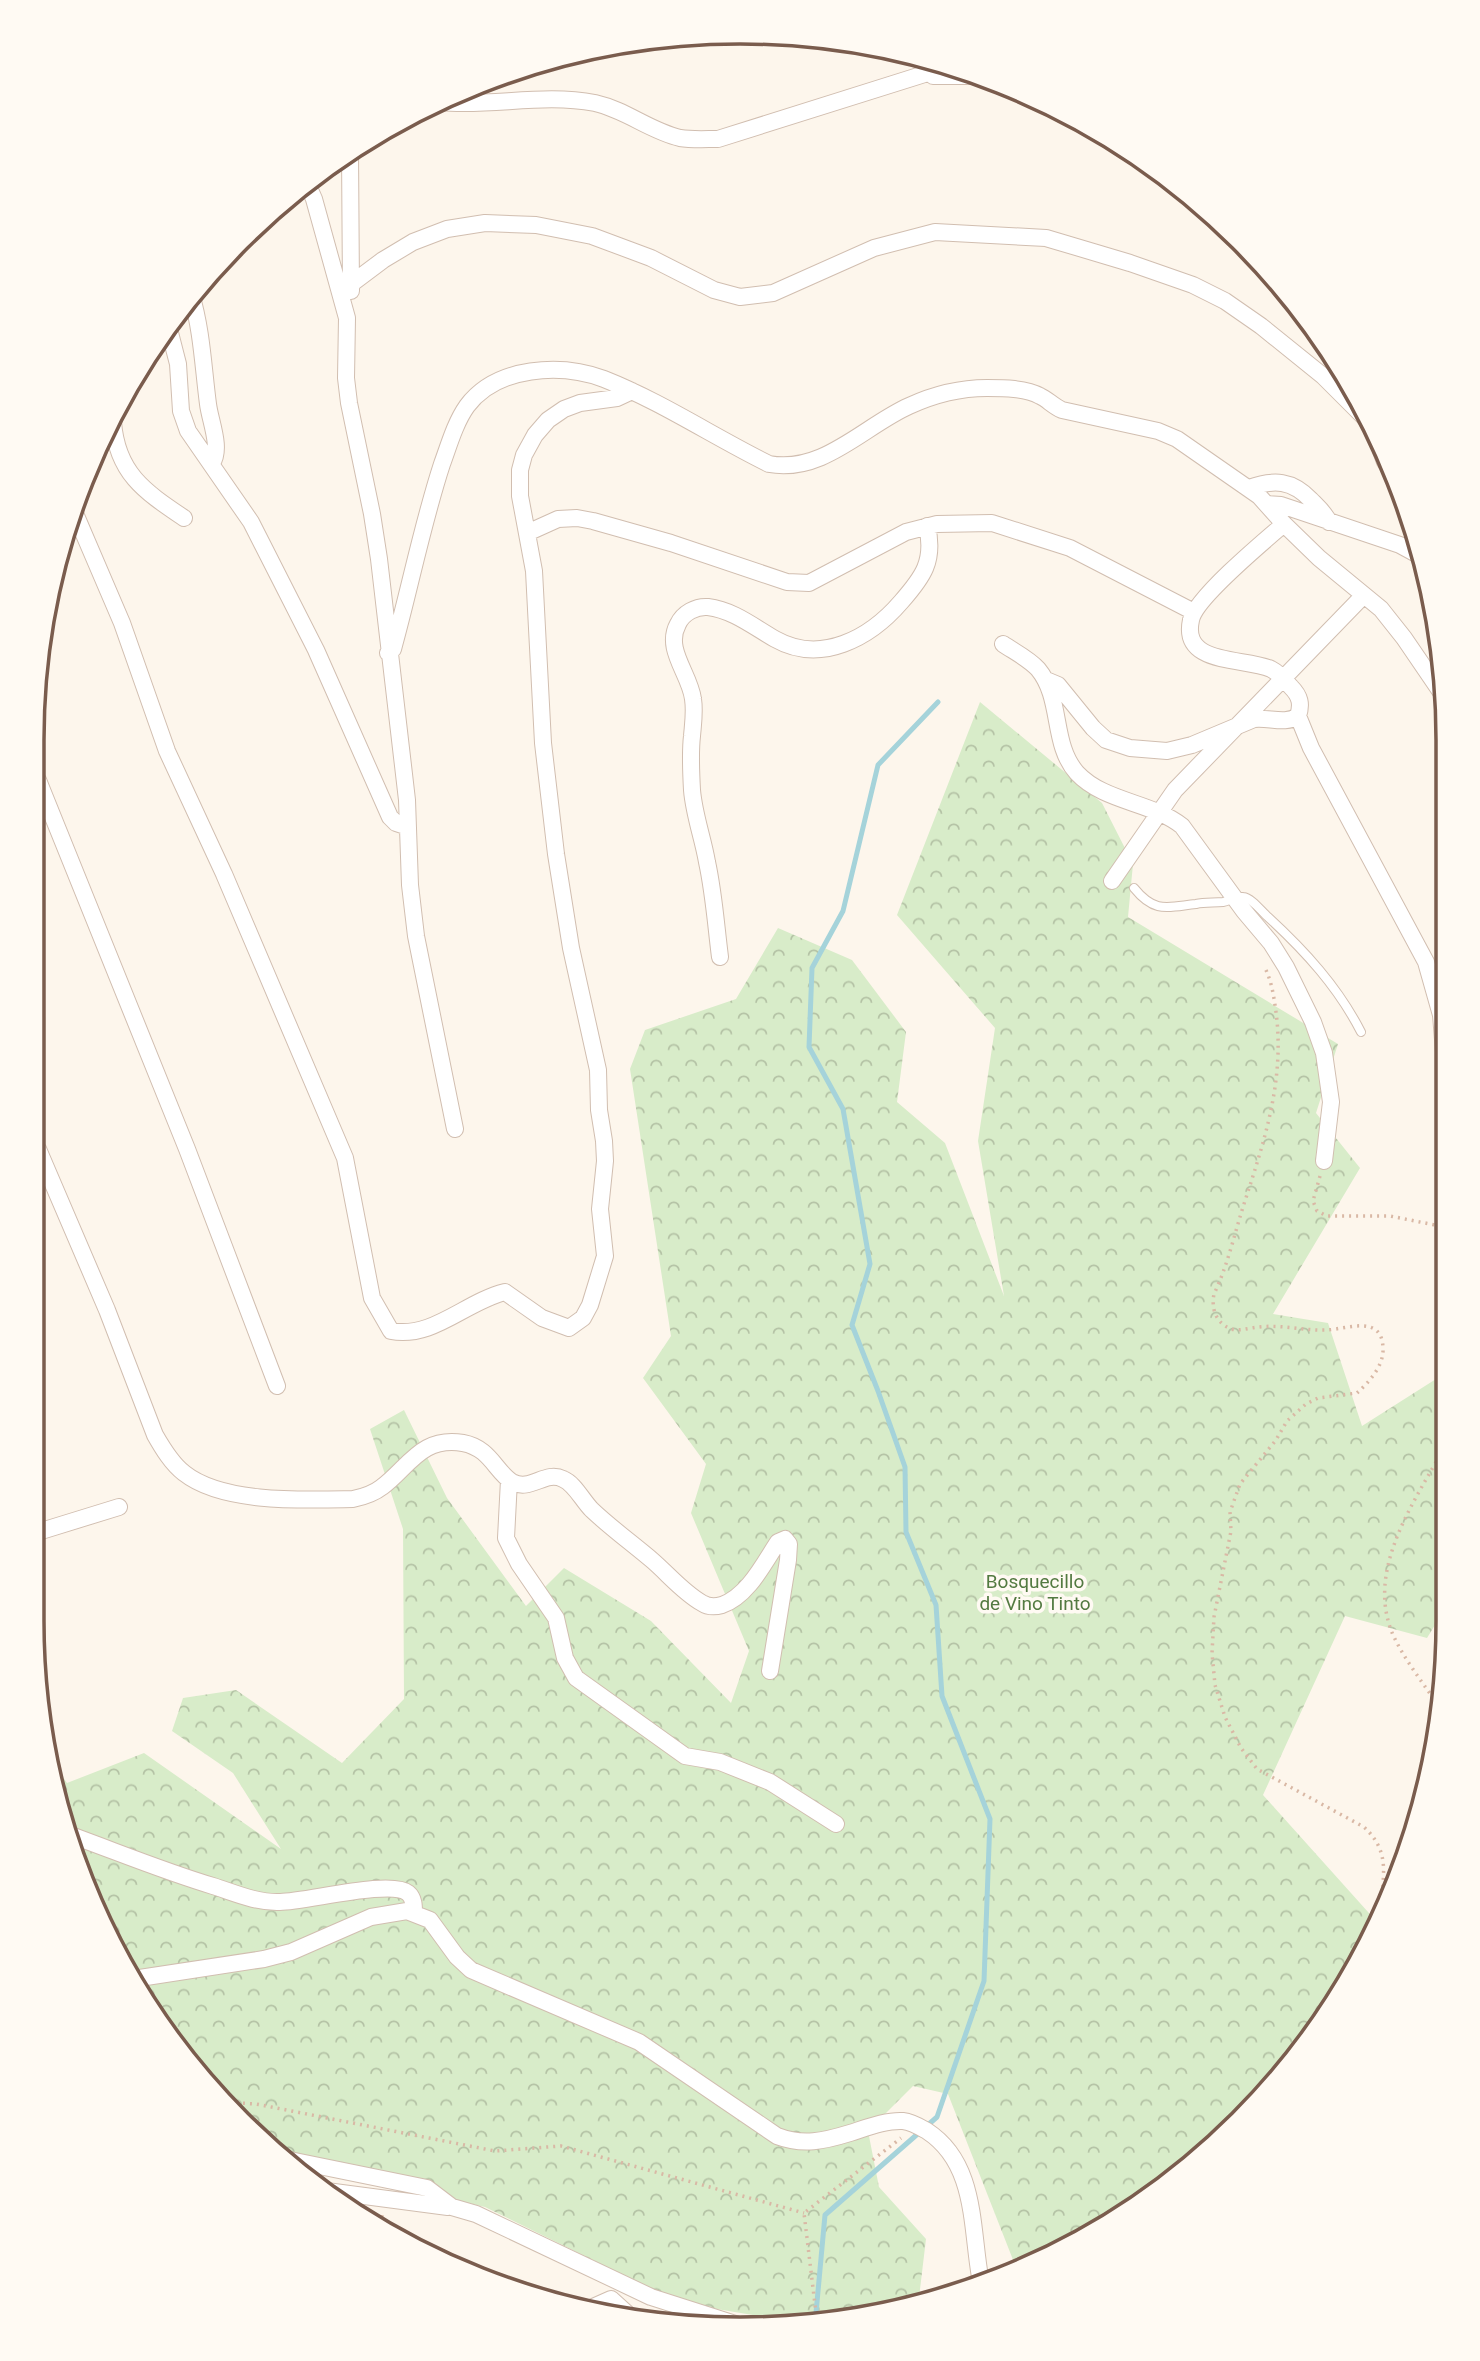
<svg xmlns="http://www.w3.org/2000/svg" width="1480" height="2361" font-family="Roboto,sans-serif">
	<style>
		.forest { fill: url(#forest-crowns) }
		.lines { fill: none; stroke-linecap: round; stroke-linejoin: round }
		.stream { stroke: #a5d3da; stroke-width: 5 }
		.lane-casing { stroke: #d1beb0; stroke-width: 10 }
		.street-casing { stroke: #d1beb0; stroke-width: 18 }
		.path { stroke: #d9b8a5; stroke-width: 3.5; stroke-dasharray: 2 5; stroke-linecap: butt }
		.lane { stroke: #fff; stroke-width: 8 }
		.street { stroke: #fff; stroke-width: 16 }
		.labels { text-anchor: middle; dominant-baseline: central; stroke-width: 7; stroke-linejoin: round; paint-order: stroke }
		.park-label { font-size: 19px; fill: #537a41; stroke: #fffaf3 }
		.rim { fill: none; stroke: #7a5c4d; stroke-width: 3.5 }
	</style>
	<defs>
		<pattern id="forest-crowns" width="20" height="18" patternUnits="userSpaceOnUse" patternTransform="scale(1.75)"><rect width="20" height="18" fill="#d8ecc9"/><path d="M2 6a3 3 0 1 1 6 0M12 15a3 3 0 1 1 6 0" fill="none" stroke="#b4c2a5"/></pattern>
	</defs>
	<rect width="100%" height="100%" fill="#fdf6ec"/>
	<!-- forest -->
	<path class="forest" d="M980 702 1102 803 1133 864 1128 917 1338 1044 1316 1113 1360 1168 1273 1314 1328 1323 1362 1426 1436 1379 1442 1296 1444 1297 1443 1612 1427 1638 1345 1616 1263 1795 1377 1922 1302 2053 1207 2153 1133 2210 1053 2257 1017 2270 948 2094 913 2086 868 2131 879 2187 926 2239 918 2306 780 2324 759 2316 680 2303 485 2207 281 2159 239 2122 151 2015 69 1848 47 1754 67 1783 144 1753 281 1849 233 1773 172 1731 183 1698 236 1690 342 1763 404 1699 403 1529 370 1429 404 1410 447 1498 526 1606 564 1568 651 1621 731 1703 749 1651 691 1513 706 1464 643 1378 671 1336 630 1069 645 1030 736 999 778 928 852 960 906 1032 897 1102 945 1143 1004 1296 978 1141 995 1028 897 915Z"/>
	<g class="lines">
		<!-- stream -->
		<path class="stream" d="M822 2319 816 2313 825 2215 937 2117 984 1981 990 1819 942 1696 936 1605 906 1532 905 1467 878 1391 852 1325 870 1264 843 1109 809 1047 812 968 843 911 878 765 938 702"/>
		<defs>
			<path id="lane" d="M1134 888C1155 914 1168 907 1196 904 1205 902 1214 903 1223 902 1229 901 1236 896 1243 897 1252 898 1261 911 1268 917 1305 951 1338 987 1361 1032"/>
			<path id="street" d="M933 76H976
				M440 102C492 107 543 93 595 103 626 110 650 131 680 138 692 140 706 139 718 139L950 66
				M350 152 351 291
				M307 183 314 199 347 318 346 378 349 403 372 514 379 559 407 800 410 885 416 936 455 1129
				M351 284 383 260 413 242 447 229 485 223 536 225 592 236 651 258 714 290 740 297 773 293 874 248 935 232 1046 238 1130 263 1193 285 1225 301 1261 326 1323 376 1369 422
				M191 294C202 331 203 366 208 404 210 421 222 448 212 463
				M168 325 178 364 181 411 188 431 251 522 316 650 390 817 396 823 408 827
				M113 422C117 473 144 491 184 518
				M1381 451 1385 462
				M1249 488C1274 479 1292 480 1311 500 1318 507 1325 513 1329 522
				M1267 504 1281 505 1400 545 1424 558
				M74 511 122 623 167 751 224 874 345 1158 372 1298 391 1331C433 1339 465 1302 505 1292L542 1318 569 1328 583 1318 590 1305 605 1256 600 1209 605 1161 604 1141 599 1110 598 1070 571 948 556 854 543 743 534 571 520 496V470L524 455 535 435 548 420 564 409 580 403 617 398 632 391
				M1284 524C1264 541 1195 599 1191 620 1181 666 1244 657 1271 669 1279 673 1285 680 1291 687 1300 696 1302 704 1298 716L1311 748 1426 962 1441 1015 1445 1064
				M527 533 558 519 577 518 593 521 671 543 787 582 809 583 906 532 937 524 992 523 1070 548 1192 611
				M1003 644C1015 652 1029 659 1038 669 1063 699 1051 744 1077 773 1104 802 1152 802 1182 826L1244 911 1271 943 1286 967 1313 1022 1324 1053 1331 1102 1324 1161
				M388 653 393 649C410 588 422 525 442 464 449 445 455 423 467 406 497 366 561 363 604 379 662 402 714 437 769 464 823 474 864 426 909 406 935 394 959 388 987 388 1003 388 1026 388 1040 396 1047 399 1053 406 1062 410L1158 431 1177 439 1259 496 1284 524 1319 558 1381 609 1404 638 1447 701
				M1046 680 1058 685 1093 728 1106 740 1130 748 1167 751 1192 745 1254 719C1269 717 1285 725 1298 716
				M38 780 187 1149 277 1386
				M1112 881 1175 790 1364 595
				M720 957C716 926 714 894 707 862 703 838 694 815 692 790 691 772 690 753 692 736 693 724 695 712 693 699 690 674 664 649 678 624 683 613 696 606 708 607 733 610 754 627 775 639 821 665 870 638 901 602 923 577 935 561 927 526
				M38 1149 107 1310 155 1435C163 1449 172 1464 184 1473 223 1504 305 1500 353 1499 363 1497 373 1494 382 1487 409 1467 421 1436 463 1443 490 1448 495 1471 512 1482 531 1492 545 1470 563 1479 575 1484 582 1500 592 1510 611 1528 633 1544 653 1561 669 1575 684 1593 702 1603 708 1607 715 1607 722 1605 748 1596 764 1563 778 1542L785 1539 789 1544 788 1560 770 1671
				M509 1480 506 1538 519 1564 556 1618 565 1658 576 1678 685 1756 720 1762 770 1782 836 1824
				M38 1532 119 1507
				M65 1833C115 1851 163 1871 213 1886 235 1893 257 1903 280 1902 306 1902 391 1879 408 1893 414 1898 414 1906 414 1913
				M133 1979 264 1959 291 1952 371 1917 407 1911 430 1920 457 1957 471 1970 639 2042 777 2136C803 2146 824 2141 850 2133 866 2128 886 2120 903 2121 912 2122 920 2127 927 2131 976 2163 971 2225 980 2277L983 2283
				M280 2158 427 2188 452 2207 476 2214 651 2297 748 2328
				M319 2190 448 2207
				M584 2311 611 2299 633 2319"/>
		</defs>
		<!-- lane casing -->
		<use href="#lane" class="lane-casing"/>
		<!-- street casing -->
		<use href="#street" class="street-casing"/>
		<!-- path -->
		<path class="path" d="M1266 970C1272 983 1274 998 1276 1012 1285 1081 1264 1142 1243 1207 1234 1236 1227 1267 1214 1294 1211 1309 1216 1323 1231 1329 1239 1331 1245 1329 1252 1328 1278 1323 1302 1331 1327 1330 1347 1329 1382 1314 1383 1348 1384 1366 1369 1382 1357 1393L1318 1398 1306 1404 1287 1421 1276 1440 1240 1484 1230 1512 1231 1531 1214 1617 1212 1653 1215 1685 1225 1717 1241 1748 1257 1769 1364 1827C1394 1855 1380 1879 1382 1914
			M1320 1176 1313 1201 1317 1211 1327 1216H1390L1445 1227
			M1443 1709 1435 1701C1421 1680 1405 1660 1394 1637 1364 1572 1413 1504 1444 1448
			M222 2102 256 2104 495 2151 561 2146 804 2213
			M380 2231 382 2215
			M822 2319 816 2313 804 2213 901 2138"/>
		<!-- lane -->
		<use href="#lane" class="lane"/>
		<!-- street -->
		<use href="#street" class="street"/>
	</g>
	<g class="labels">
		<!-- park labels -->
		<g class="park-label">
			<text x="1035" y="1581">Bosquecillo<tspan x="1035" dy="22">de Vino Tinto</tspan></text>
		</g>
	</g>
	<!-- crop -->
	<path d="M0 0H1480V2361H0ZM740 44H740A696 696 0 0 1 1436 740V1621A696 696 0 0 1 740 2317H740A696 696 0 0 1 44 1621V740A696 696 0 0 1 740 44Z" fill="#fffaf3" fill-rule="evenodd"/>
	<path class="rim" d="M740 44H740A696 696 0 0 1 1436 740V1621A696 696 0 0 1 740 2317H740A696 696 0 0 1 44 1621V740A696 696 0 0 1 740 44Z"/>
</svg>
